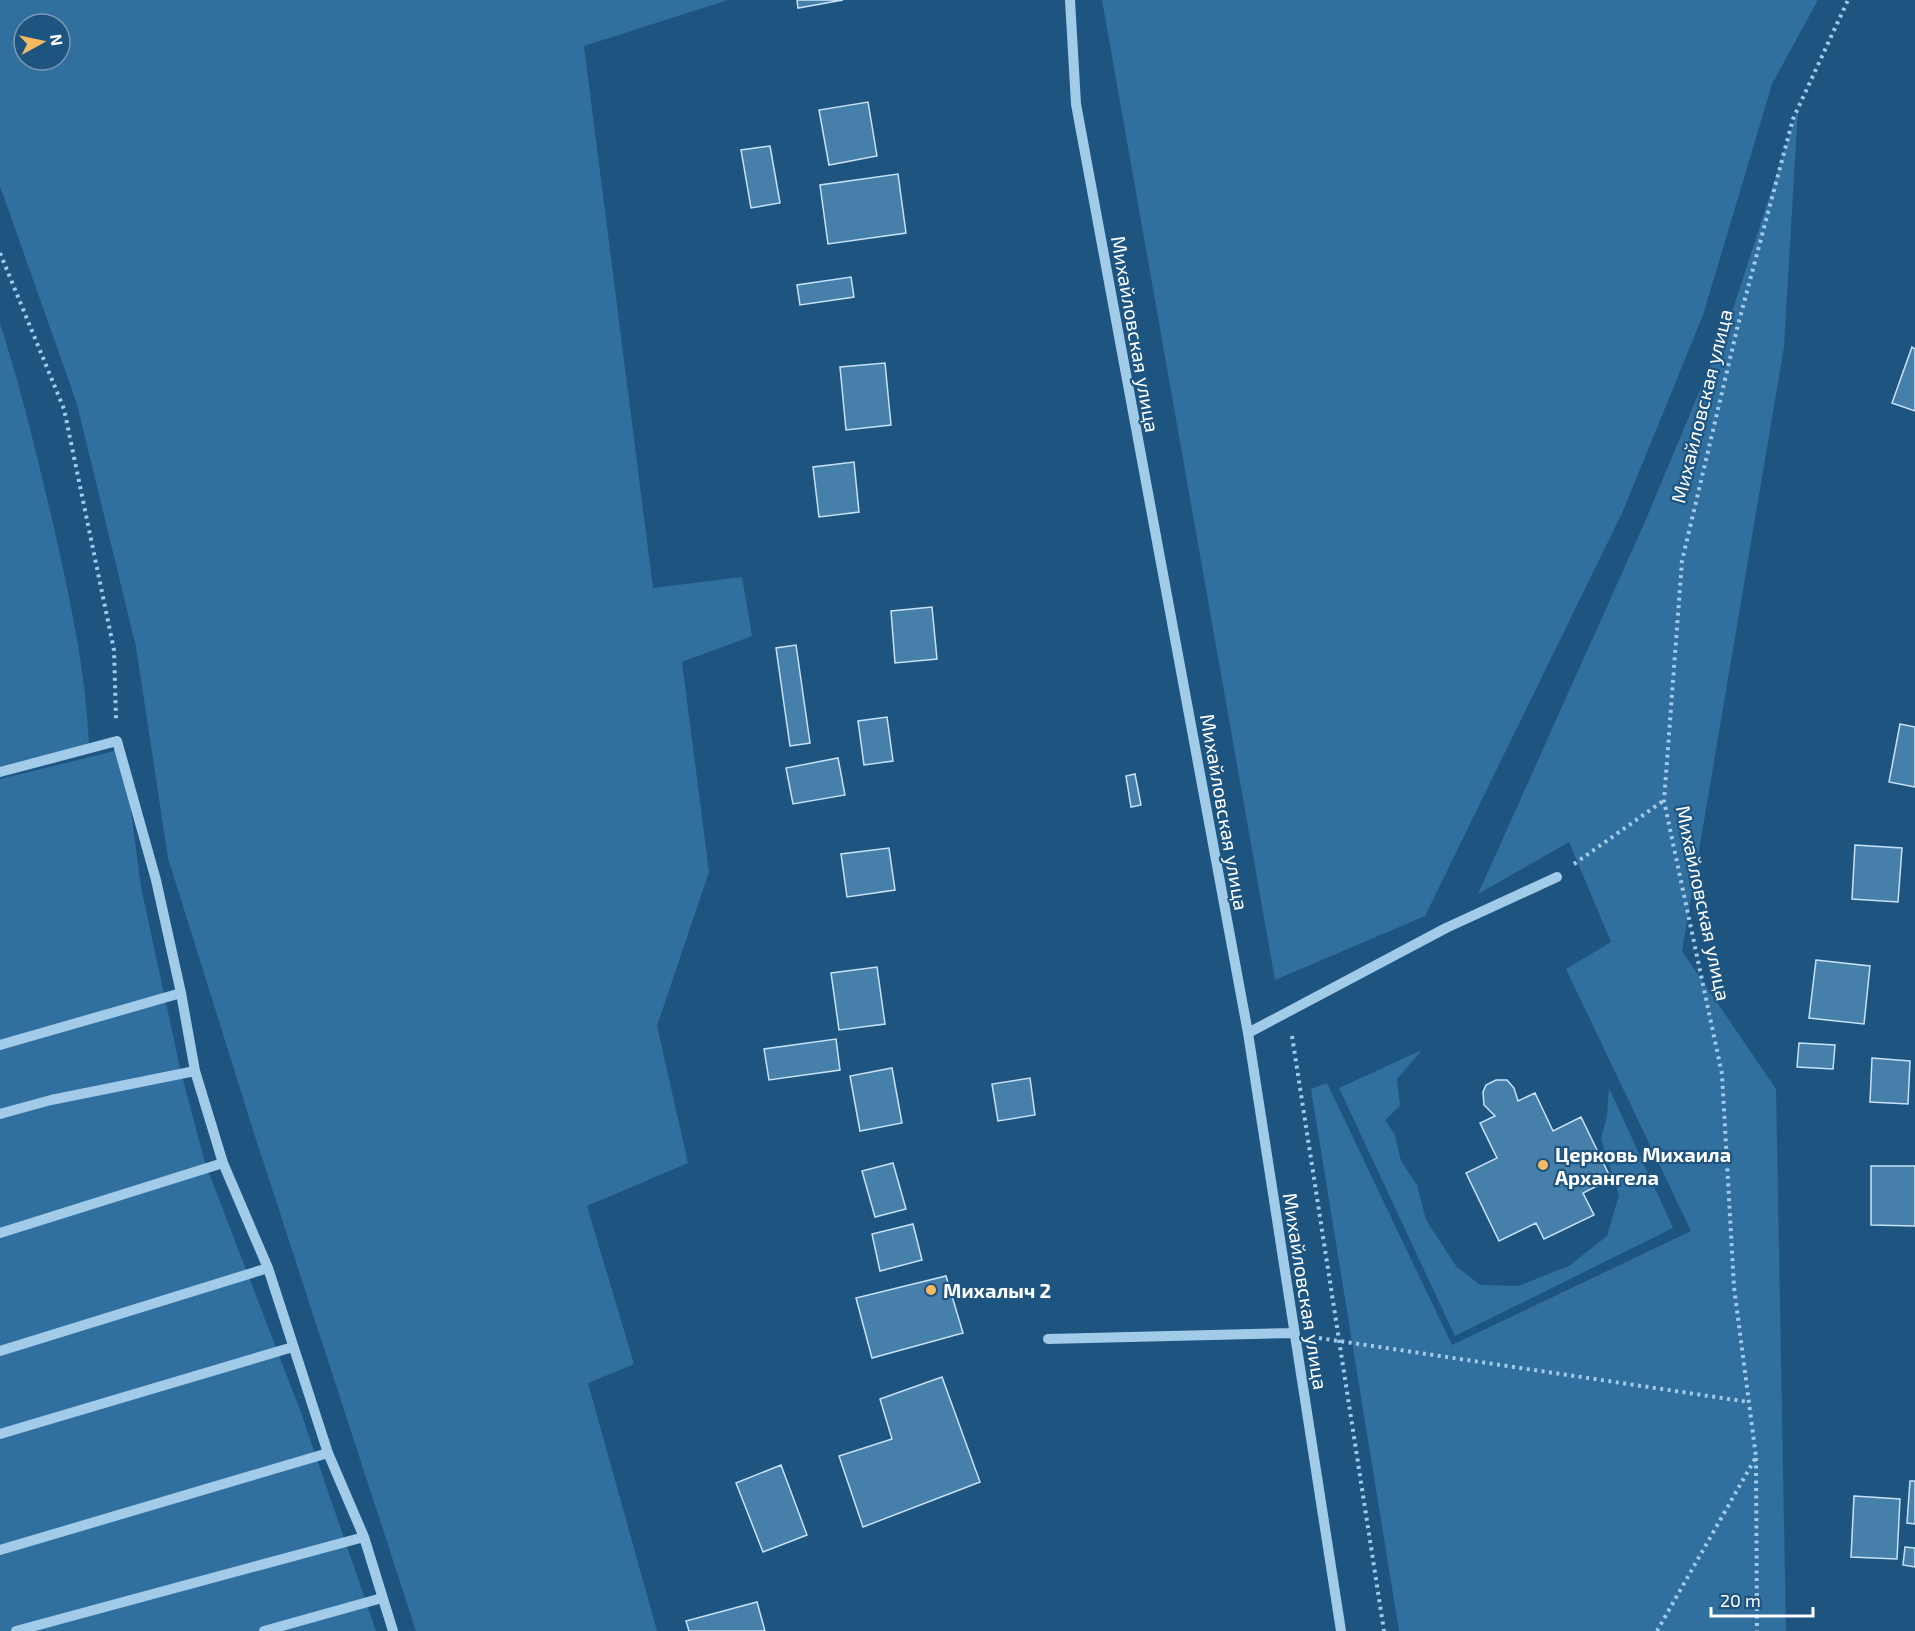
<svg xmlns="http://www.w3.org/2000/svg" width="1915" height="1631" font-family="'Exo 2',sans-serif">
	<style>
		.green { fill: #316f9f; fill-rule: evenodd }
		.building { fill: #467faa; stroke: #c7e2f7; stroke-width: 1.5 }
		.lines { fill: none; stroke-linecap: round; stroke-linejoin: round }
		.path { stroke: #a2cbe9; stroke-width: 4; stroke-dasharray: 3 4.5; stroke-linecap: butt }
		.minor { stroke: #a2cbe9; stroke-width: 10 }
		.poi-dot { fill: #f8ba61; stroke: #1e5580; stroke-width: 2 }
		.labels { text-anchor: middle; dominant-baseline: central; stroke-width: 4.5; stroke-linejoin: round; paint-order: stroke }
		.street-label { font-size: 20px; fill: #fff; stroke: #1e5580 }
		.poi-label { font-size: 20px; font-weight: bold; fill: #fff; stroke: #1e5580; text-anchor: start }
	</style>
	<rect width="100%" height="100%" fill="#1e5580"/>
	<!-- green -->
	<path class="green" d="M0 0H728L584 46 653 588 742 577 752 636 682 662 709 872 657 1026 688 1163 587 1206 634 1364 588 1383 657 1631H416L253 1130 168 858 136 647 77 404 0 186ZM24 24H60V60H24Z
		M1102 0H1818L1772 84 1703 315 1623 511 1425 916 1275 980Z
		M1798 109 1784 347 1682 951 1776 1089 1786 1631H1399L1311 1089 1327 1083 1452 1345 1691 1231 1566 969 1611 942 1569 842 1478 894 1644 524 1729 321Z
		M0 324C22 391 38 460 54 528 70 599 86 672 89 745L0 766Z
		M123 749 141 887 180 1068 205 1163 300 1410 376 1631H0V779Z
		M1422 1050 1397 1079 1400 1106 1385 1120 1395 1135 1401 1161 1417 1185 1426 1220 1456 1266 1480 1285 1518 1286 1569 1266 1607 1236 1619 1195 1601 1139 1607 1116 1609 1088 1673 1228 1455 1336 1339 1088Z"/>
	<!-- building -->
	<path class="building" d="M797 0H843L798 8Z
		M868 102 877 156 829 165 819 110Z
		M770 146 780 203 751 208 741 150Z
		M898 174 906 233 828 244 820 185Z
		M851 277 854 297 800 305 797 285Z
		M1912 347 1915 349V411L1892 403Z
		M885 363 891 425 846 430 840 367Z
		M854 462 859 512 819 517 813 467Z
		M932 607 937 659 895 663 891 611Z
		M796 645 810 743 790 746 776 648Z
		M887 717 893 761 864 765 858 721Z
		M1900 724 1915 727V787L1889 782Z
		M838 758 845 795 793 804 786 768Z
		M1135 774 1141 805 1131 807 1126 776Z
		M1855 845 1902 848 1898 902 1852 899Z
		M889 848 895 890 847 897 841 854Z
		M1816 960 1870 966 1864 1024 1809 1018Z
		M877 967 885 1024 839 1030 831 973Z
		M836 1039 840 1070 769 1080 764 1049Z
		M1799 1043 1835 1045 1833 1069 1797 1067Z
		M1872 1058 1910 1061 1908 1104 1870 1102Z
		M892 1068 902 1123 860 1131 850 1076Z
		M1030 1078 1035 1115 998 1121 992 1084Z
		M1496 1080H1507L1514 1088 1518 1101 1535 1093 1553 1131 1581 1117 1611 1179 1583 1193 1594 1215 1544 1239 1536 1223 1499 1241 1466 1173 1497 1158 1480 1123 1495 1116 1484 1105 1483 1092 1486 1085Z
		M893 1163 906 1209 875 1217 862 1171Z
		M1871 1166H1915V1226L1871 1225Z
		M913 1224 922 1260 880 1271 872 1234Z
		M946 1276 963 1333 872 1358 856 1298Z
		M942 1377 980 1482 863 1527 839 1456 892 1439 880 1399Z
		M781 1465 807 1535 763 1552 736 1483Z
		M1910 1481H1915V1524L1907 1523Z
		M1854 1496 1900 1499 1897 1559 1851 1557Z
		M1905 1547 1915 1548V1567L1903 1565Z
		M757 1602 765 1631H689L686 1621Z"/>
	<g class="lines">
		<!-- path -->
		<path class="path" d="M0 253 64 409 114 650 116 719
			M1574 864 1663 801
			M1292 1036 1384 1631
			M1319 1338 1749 1402
			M1756 1458 1757 1631
			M1657 1631 1756 1457 1734 1287 1722 1074 1664 801 1682 561 1738 325 1793 119 1848 0"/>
		<!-- minor -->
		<path class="minor" d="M1070 0 1076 104 1248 1033 1341 1631
			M0 772 117 741 156 880 181 993 195 1071 223 1163 268 1268 328 1453 364 1537 393 1631
			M1248 1033 1446 928 1557 877
			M0 1045 181 993
			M0 1114 51 1100 195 1071
			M0 1233 223 1163
			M1048 1339 1294 1333
			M0 1351 268 1268
			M0 1434 293 1347
			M0 1550 328 1453
			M16 1631 364 1537
			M264 1631 382 1598"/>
	</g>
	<!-- markers -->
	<g class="poi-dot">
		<circle cx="1543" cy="1165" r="6"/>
		<circle cx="931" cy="1290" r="6"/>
	</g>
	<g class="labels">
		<!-- street labels -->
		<g class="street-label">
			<text transform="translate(1136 334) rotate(80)">Михайловская улица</text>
			<text transform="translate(1701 406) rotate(-76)">Михайловская улица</text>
			<text transform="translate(1225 812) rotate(80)">Михайловская улица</text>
			<text transform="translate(1704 903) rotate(78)">Михайловская улица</text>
			<text transform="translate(1306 1291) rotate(81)">Михайловская улица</text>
		</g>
		<!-- poi labels -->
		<g class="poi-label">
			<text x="1555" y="1154">Церковь Михаила<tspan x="1555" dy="23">Архангела</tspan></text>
			<text x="943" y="1290">Михалыч 2</text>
		</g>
	</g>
	<!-- north arrow -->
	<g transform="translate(42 42) rotate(82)"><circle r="28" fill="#1e5580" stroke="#7899b3" stroke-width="1.5"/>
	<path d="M0-4.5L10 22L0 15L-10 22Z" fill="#f8ba61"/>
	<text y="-9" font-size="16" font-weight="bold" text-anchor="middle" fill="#ffffff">N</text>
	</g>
	<!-- scale -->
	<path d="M1711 1607v9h102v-9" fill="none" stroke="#ffffff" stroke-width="3"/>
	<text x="1720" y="1607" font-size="18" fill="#ffffff" stroke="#1e5580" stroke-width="4.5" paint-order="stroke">20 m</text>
</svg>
